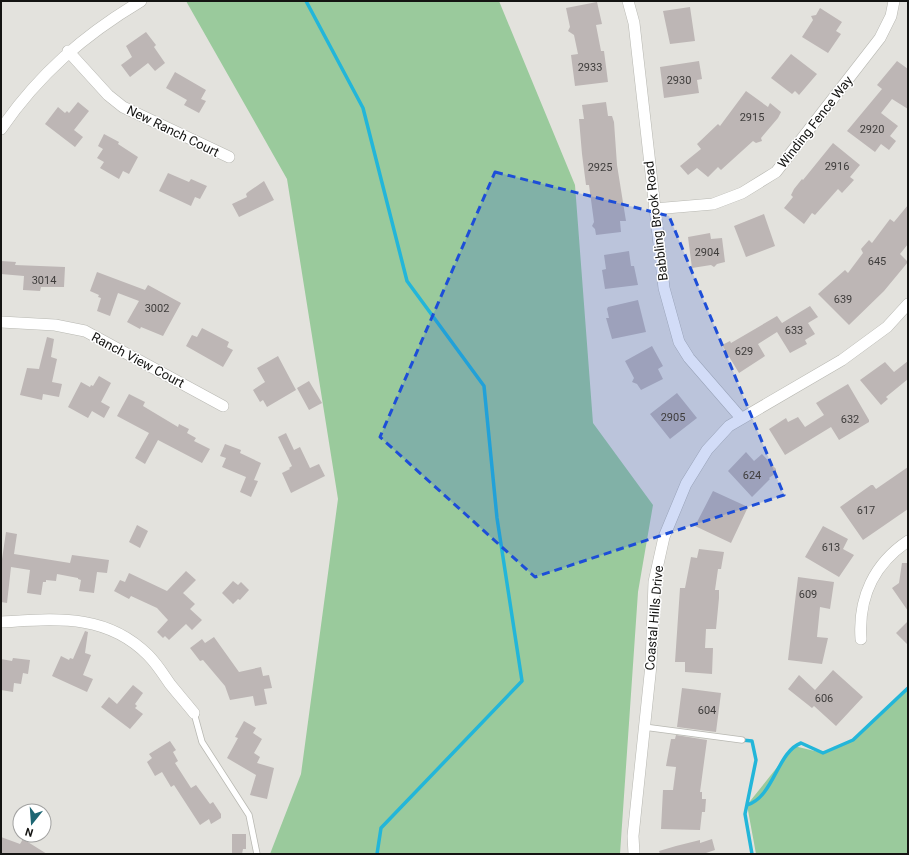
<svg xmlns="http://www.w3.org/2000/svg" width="909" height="855" font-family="Roboto,sans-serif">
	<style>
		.green { fill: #9aca9c }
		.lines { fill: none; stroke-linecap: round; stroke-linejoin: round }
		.stream { stroke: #23b6d9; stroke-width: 3.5 }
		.building { fill: #bdb6b5 }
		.service-casing { stroke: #b8b8b2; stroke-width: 7 }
		.minor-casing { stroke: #b8b8b2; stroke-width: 12 }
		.service { stroke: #fff; stroke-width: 5.5 }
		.minor { stroke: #fff; stroke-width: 11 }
		.marked { fill: #1d4ed8; fill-opacity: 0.2; stroke: #1d4ed8; stroke-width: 3; stroke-dasharray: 8 5; stroke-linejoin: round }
		.labels { text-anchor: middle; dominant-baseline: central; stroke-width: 3; stroke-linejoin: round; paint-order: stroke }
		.number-label { font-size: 11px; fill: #3e3c3b }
		.street-label { font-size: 13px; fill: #141412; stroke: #fff }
	</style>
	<rect width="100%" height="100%" fill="#e3e2dd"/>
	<!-- green -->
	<path class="green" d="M186 1H499L575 185 593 423 653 505 638 592 620 854H270L301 774 338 499 287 179Z
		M908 688V854H756L747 805 794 746 823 753 853 740Z"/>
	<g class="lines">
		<!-- stream -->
		<path class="stream" d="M306 1 363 108 407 281 484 386 497 518 522 681 381 828 377 854
			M742 740 752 741 756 760 745 814 752 854
			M747 805C774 797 777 752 801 743L823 753 853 740 908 688"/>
	</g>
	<!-- building -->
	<path class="building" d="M597 2 602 24 596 25 601 51H604L608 82 575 86 571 55 578 54 574 35 568 31 570 27 566 8Z
		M690 7 695 41 670 44 663 11Z
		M820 8 842 22 836 31 841 34 828 53 802 37 813 20 811 16 816 15Z
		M146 32 156 45 154 47 165 63 155 71 148 63 130 77 121 65 132 57 126 46Z
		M791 54 817 74 799 95 795 91 792 94 771 78Z
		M699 61 702 79 697 80 699 93 664 98 660 67Z
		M897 61 908 69V109L892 99 881 113 898 126 890 136 896 141 889 150 881 144 875 152 847 131 882 89 877 85Z
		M175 72 206 90 201 99 206 101 199 113 184 105 187 100 166 88Z
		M746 91 768 107 770 103 781 112 778 118 761 138 762 141 756 143 753 141 721 170 718 167 708 177 697 168 688 175 680 166 701 149 697 144 718 124 720 126Z
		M78 102 89 111 74 130 83 137 75 147 45 124 58 107 65 113 67 111 69 113Z
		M606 102 608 116H612L614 122 617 165 626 221H620L621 232 596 235 595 229 592 226 594 222 589 185H586L582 154 579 119H584L582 105Z
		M104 134 119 142 118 144 138 157 129 174 123 171 119 179 100 168 104 162 97 158 103 149 98 146Z
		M833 143 860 165 850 177 854 180 842 193 838 189 815 215 812 213 804 224 784 208 793 197 791 195 794 189 802 179 803 180Z
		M168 173 189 182 191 179 207 186 200 199 195 197 191 206 159 191Z
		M264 181 274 200 239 217 232 204 247 197 246 194 248 192Z
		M908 205V244L900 254 908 262 884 291 849 325 818 294 845 270 848 273 863 253 861 249 869 240 872 243 890 219 894 222Z
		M764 214 775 246 746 257 734 226Z
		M710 233 711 239 722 238 725 262 717 264 714 267 711 265 692 268 688 237Z
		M629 251 631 266H634L638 285 605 289 602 270 606 269 604 255Z
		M1 261 16 262 15 265 65 267 64 287H41L40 291 23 290 24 276 1 274Z
		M97 272 145 290 148 285 181 303 163 336 141 327 140 329 127 322 139 301 118 293 110 316 97 311 101 298 98 297 99 295 90 291Z
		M638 300 646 332 612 339 606 318H609L607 309 608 307Z
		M810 306 818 317 808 323 815 334 805 340 807 344 790 353 777 332 758 344 765 356 739 373 722 345 730 341 731 343 777 316 782 323Z
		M202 328 229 342 227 347 233 350 223 367 186 346 192 335 197 337Z
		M47 337 54 339 51 357 57 359 52 382 62 384 59 397 43 394 42 400 20 395 27 368 39 369Z
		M652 346 663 366 658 369 663 379 641 390 637 384 632 382 634 378 625 361Z
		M278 356 296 390 267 407 263 400 260 402 253 390 265 382 257 368Z
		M908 361V379L886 397 888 399 881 405 860 380 885 362 894 372Z
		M99 376 111 383 101 402 110 407 104 418 92 411 88 418 68 407 81 382 90 387 91 385 93 386Z
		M309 381 322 403 309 410 297 388Z
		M848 384 869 420V422L839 440 831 427 785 455 769 429 786 418 788 422 798 417 805 427 824 415 816 403Z
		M677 393 697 418 670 439 650 414Z
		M129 394 145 402 143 406 178 427 179 424 189 429 187 433 196 438 194 441 210 449 202 463 158 440 145 464 135 458 149 433 117 416Z
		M286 433 294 450 300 447 310 468 319 464 325 476 291 493 282 473 290 469 289 468 292 466 278 437Z
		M225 444 241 450 240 453 261 463 254 480 258 481 251 497 240 492 246 477 222 467 226 458 220 456Z
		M746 452 754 461 762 454 776 469V473L769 478 770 479 752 497 728 471Z
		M908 467V509L863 540 840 507 871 485H873L876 489Z
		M713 491 748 507 731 543 695 526Z
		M137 525 148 531 140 548 129 542Z
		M823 526 848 539 843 549 854 555 839 577 805 557Z
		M6 532 17 534 14 554 70 563 72 555 109 560 107 573 97 572 94 593 79 591 81 580 78 579V578L57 574 56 581 46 580V582H43L41 595 27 593 30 570 11 567 7 603 1 602V566Z
		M699 549 724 552 721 569H718L715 590H719V598L716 629H706L705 648H713L712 674 685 672V662H675L680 588H685L691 557 697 558Z
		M902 563H908V611L892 588 899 583Z
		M186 571 196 580 183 593 195 604 190 609 202 620 192 630 186 624 169 640 165 636 163 638 157 632 168 620 157 608 131 596 129 599 114 591 120 580 125 582 129 573 167 591Z
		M798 577 834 582 830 609 820 607 817 637 828 638 822 664 788 660Z
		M233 581 238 585 241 582 249 590 240 600 238 599 233 604 222 593Z
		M908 621V645L896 633Z
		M85 631 88 632 85 653 91 655 83 675 93 679 87 692 52 676 61 656 69 660 70 658 73 659Z
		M214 637 239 672 261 667 263 676 269 675 272 688 264 689 267 704 255 706 253 696 230 700 225 686 203 660 200 661 190 648 202 639 205 643Z
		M13 658 30 660 28 674 23 673 21 684 14 683 13 692 1 690V659L12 661Z
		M833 670 863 697 836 726 814 706 812 708 788 689 799 675 815 690Z
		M133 685 143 693 135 704 137 706 135 708 143 714 130 729 101 707 109 697 117 704Z
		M682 688 721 693 716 732 677 727Z
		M244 721 256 728 253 733 262 739 254 753 260 757 257 763 274 768 267 799 250 795 256 775 227 758 238 738 235 737Z
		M676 735 707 740 700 792H702V799H706L705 812H702L700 830 661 829 663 790H673L676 767 666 766 671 739H675Z
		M170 741 176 750 173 752 178 761 175 763 191 788 196 785 210 804 213 802 221 814V818L211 824 209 819 200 825 174 785 171 787 162 772 155 776 147 762 152 758 149 754Z
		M232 834H246V849H243L242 854H232Z
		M1 837 20 844 23 839 47 854H1Z
		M712 839 715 850 703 854H660L659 851 676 846 700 840V843Z"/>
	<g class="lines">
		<defs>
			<path id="service" d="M194 713 202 742 249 815 257 854
				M644 727 742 740"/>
			<path id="minor" d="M628 1 634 23 664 288 679 342 689 358 741 418
				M68 51 108 95 123 107 229 157
				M1 129C39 74 84 35 141 1
				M654 209 713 204 742 193 776 172 880 38 891 16 894 1
				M1 322 55 325 85 331 223 406
				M1 622C56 619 106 613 148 655 157 664 163 674 170 684 178 694 186 703 194 713
				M861 639C858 598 874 564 908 541
				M634 854 633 836 651 665 654 582 664 537 686 484 707 450 729 426 842 360 887 327 908 304"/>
		</defs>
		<!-- service casing -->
		<use href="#service" class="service-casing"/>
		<!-- minor casing -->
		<use href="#minor" class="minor-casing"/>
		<!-- service -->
		<use href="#service" class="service"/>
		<!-- minor -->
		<use href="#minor" class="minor"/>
	</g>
	<!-- marked area -->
	<path class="marked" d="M495 172 669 216 784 495 535 577 380 437Z"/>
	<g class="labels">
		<!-- number labels -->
		<g class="number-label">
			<text x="590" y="67">2933</text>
			<text x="679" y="80">2930</text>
			<text x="752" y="117">2915</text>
			<text x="872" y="129">2920</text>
			<text x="837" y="166">2916</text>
			<text x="600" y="167">2925</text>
			<text x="707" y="252">2904</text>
			<text x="877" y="261">645</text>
			<text x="44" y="280">3014</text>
			<text x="843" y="299">639</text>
			<text x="157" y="308">3002</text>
			<text x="794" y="330">633</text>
			<text x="744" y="351">629</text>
			<text x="673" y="417">2905</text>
			<text x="850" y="419">632</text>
			<text x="752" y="475">624</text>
			<text x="866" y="510">617</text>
			<text x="831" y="547">613</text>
			<text x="808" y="594">609</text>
			<text x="824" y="698">606</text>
			<text x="707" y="710">604</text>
		</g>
		<!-- street labels -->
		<g class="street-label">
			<text transform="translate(815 122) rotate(-52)">Winding Fence Way</text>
			<text transform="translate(173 131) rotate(26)">New Ranch Court</text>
			<text transform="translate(656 221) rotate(-97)">Babbling Brook Road</text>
			<text transform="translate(138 360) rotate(28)">Ranch View Court</text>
			<text transform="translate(654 618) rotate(-85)">Coastal Hills Drive</text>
		</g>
	</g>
	<!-- border -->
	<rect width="909" height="855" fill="none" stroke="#141412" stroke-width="4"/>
	<!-- north arrow -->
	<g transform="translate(32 823) rotate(197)"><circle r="19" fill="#ffffff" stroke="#a1a1a0"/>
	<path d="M0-3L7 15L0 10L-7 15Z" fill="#1d6673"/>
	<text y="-6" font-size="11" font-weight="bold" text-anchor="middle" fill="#141412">N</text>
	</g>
</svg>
